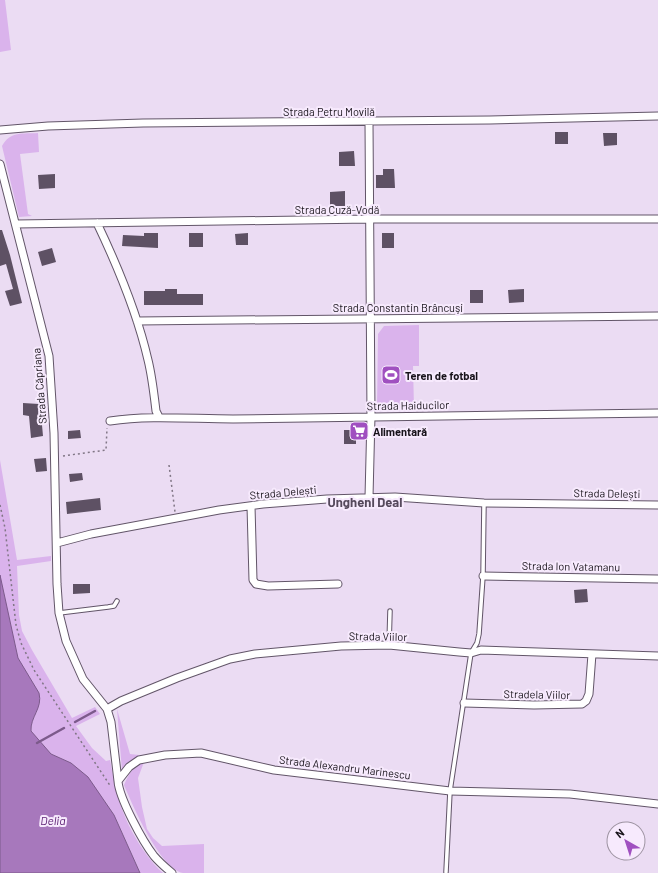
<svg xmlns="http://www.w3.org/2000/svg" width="658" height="873" font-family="Barlow,sans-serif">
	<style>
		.green { fill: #dab3ec }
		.water { fill: #a778bc; stroke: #7c5a8b }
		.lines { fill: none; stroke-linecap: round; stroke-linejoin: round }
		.stream { stroke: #7c5a8b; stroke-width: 2.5 }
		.building { fill: #5e5164 }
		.service-casing { stroke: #625568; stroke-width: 5.5 }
		.minor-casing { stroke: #625568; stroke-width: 9 }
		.path { stroke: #807685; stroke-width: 1.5; stroke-dasharray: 2 3; stroke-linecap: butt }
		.service { stroke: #fff; stroke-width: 3.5 }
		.minor { stroke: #fff; stroke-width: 7 }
		.labels { text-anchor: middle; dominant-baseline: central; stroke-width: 4; stroke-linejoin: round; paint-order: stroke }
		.street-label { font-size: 11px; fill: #18131a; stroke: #f7eafd }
		.poi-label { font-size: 11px; font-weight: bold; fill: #18131a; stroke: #f7eafd; text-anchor: start }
		.water-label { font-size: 12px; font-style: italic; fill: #591c70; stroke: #f7eafd }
		.quarter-label { font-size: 13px; font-weight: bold; fill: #56495c; stroke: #f7eafd }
	</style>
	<rect width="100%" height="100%" fill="#ebdcf3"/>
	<!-- green -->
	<path class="green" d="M0 0H5L11 50 0 52Z
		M38 133 39 152 20 154 28 214 32 216 19 217 2 146C10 131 23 134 38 133Z
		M419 325V366H413L414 408H377L378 334 384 326Z
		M0 460 17 560 51 556V561L17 566 19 615 22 631 32 650 72 718 95 707 100 714 76 726 92 748 106 761 110 760C113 775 116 791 121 806 128 828 146 858 163 873H140L114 815 71 763 51 754 36 740 31 731 30 723 0 628Z
		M117 709 130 754 139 755 122 771Z
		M144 762 138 778 142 807 147 829 153 838 162 846 204 844V873C197 873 189 873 183 873 160 869 132 804 124 785 129 773 133 766 144 762Z"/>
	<!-- water -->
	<path class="water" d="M0 575 18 658 39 693C43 708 30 717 31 731L51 754 71 763 88 777 114 815 140 873H0Z"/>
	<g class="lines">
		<!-- stream -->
		<path class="stream" d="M75 722 95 711
			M37 743 64 728"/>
	</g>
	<!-- building -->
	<path class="building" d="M555 132H568V144H555Z
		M603 133H617V145L604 146Z
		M354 151 355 166H339V152Z
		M383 169H394L395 188H376V175H383Z
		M55 174V188L39 189 38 175Z
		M345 191V206H330V192Z
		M0 230H2L10 255 22 303 10 306 5 291 13 289 6 264 0 266Z
		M144 233H158V248L122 246 123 235 144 236Z
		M189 233H203V247H189Z
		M248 233V245H236L235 234Z
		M382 233H394V248H382Z
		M52 248 56 262 42 266 38 252Z
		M165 289H177V294H203V305H144V291H165Z
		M524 289V302L509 303 508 290Z
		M470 290H483V303H470Z
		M23 403 39 404 38 425H42L43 436 31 438 29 416 23 415Z
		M356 425H363L364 437H356V444H344V430H356Z
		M80 430 81 438 68 439V431Z
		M46 458 47 471 36 472 34 459Z
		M82 473 83 480 70 482 69 474Z
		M100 498 101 510 67 514 66 502Z
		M73 584H90V593L73 594Z
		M587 589 588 602 575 603 574 590Z"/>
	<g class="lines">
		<defs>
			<path id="service" d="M59 613 108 607 114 606 117 601
				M389 645 390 611
				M446 872 450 791 471 653 477 643 479 634 483 576 484 503"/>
			<path id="minor" d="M0 130 48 126 143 123 490 120 658 116
				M0 164 49 356 54 433 57 584 59 613 66 641 83 679 107 709 111 722 118 781
				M97 223C118 267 137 312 148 360 152 376 154 394 156 411L159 417
				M16 224 369 219H658
				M137 321 658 316
				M110 421C150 415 192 419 233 419L658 413
				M369 497 371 416 369 122
				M251 506 253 580 256 584 268 586 338 584
				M57 543 91 534 219 510 263 504 327 499 395 497 484 503 658 505
				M483 576 658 579
				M464 703 534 705 582 704 586 701 589 694 592 654
				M107 709 121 701 177 678 230 659 255 654 341 646 389 645 459 652 471 653 481 650 658 656
				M172 873C166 868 159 862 154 856 143 842 119 798 118 781L129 767 139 760 165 755 201 753 274 770 450 791 570 794 658 804"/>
		</defs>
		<!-- service casing -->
		<use href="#service" class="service-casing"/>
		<!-- minor casing -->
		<use href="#minor" class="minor-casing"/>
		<!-- path -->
		<path class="path" d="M63 456 106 450 107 428
			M169 465 175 512
			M0 505 5 528 16 625 21 643 34 670 111 787"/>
		<!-- service -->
		<use href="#service" class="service"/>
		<!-- minor -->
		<use href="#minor" class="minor"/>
	</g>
	<!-- icons -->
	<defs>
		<symbol id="stadium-square" viewBox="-11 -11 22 22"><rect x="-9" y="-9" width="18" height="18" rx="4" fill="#a050c0" stroke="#f7eafd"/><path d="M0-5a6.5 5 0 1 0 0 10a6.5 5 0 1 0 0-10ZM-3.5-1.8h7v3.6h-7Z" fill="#fff"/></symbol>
		<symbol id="supermarket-square" viewBox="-11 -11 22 22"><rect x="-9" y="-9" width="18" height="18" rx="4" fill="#a050c0" stroke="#f7eafd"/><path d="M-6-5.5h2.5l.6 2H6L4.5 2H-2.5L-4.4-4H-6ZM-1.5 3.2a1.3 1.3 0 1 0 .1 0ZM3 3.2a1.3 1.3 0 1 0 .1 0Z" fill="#fff"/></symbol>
	</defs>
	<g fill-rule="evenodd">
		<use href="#stadium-square" x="380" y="364" width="22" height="22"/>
		<use href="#supermarket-square" x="348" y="420" width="22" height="22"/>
	</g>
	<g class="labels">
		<!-- street labels -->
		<g class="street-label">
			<text x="329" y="111">Strada Petru Movilă</text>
			<text x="337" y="209">Strada Cuză-Vodă</text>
			<text x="398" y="307">Strada Constantin Brâncuşi</text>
			<text transform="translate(39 386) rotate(-95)">Strada Căpriana</text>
			<text transform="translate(408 405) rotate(-1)">Strada Haiducilor</text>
			<text transform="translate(283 492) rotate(-5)">Strada Delești</text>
			<text transform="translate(607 493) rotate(1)">Strada Delești</text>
			<text transform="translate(571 566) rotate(1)">Strada Ion Vatamanu</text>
			<text transform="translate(378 636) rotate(1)">Strada Viilor</text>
			<text transform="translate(537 694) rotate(1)">Stradela Viilor</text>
			<text transform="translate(345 767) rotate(7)">Strada Alexandru Marinescu</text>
		</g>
		<!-- poi labels -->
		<g class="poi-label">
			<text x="405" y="375">Teren de fotbal</text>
			<text x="373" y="431">Alimentară</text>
		</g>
		<!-- water labels -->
		<g class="water-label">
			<text x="53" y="820">Delia</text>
		</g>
		<!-- quarter labels -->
		<g class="quarter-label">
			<text x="365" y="502">Ungheni Deal</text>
		</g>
	</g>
	<!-- north arrow -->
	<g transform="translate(626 841) rotate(321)"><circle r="19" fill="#f7eafd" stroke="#9e94a2"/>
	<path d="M0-3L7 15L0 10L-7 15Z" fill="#a050c0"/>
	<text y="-6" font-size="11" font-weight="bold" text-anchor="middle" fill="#18131a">N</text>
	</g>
</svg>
